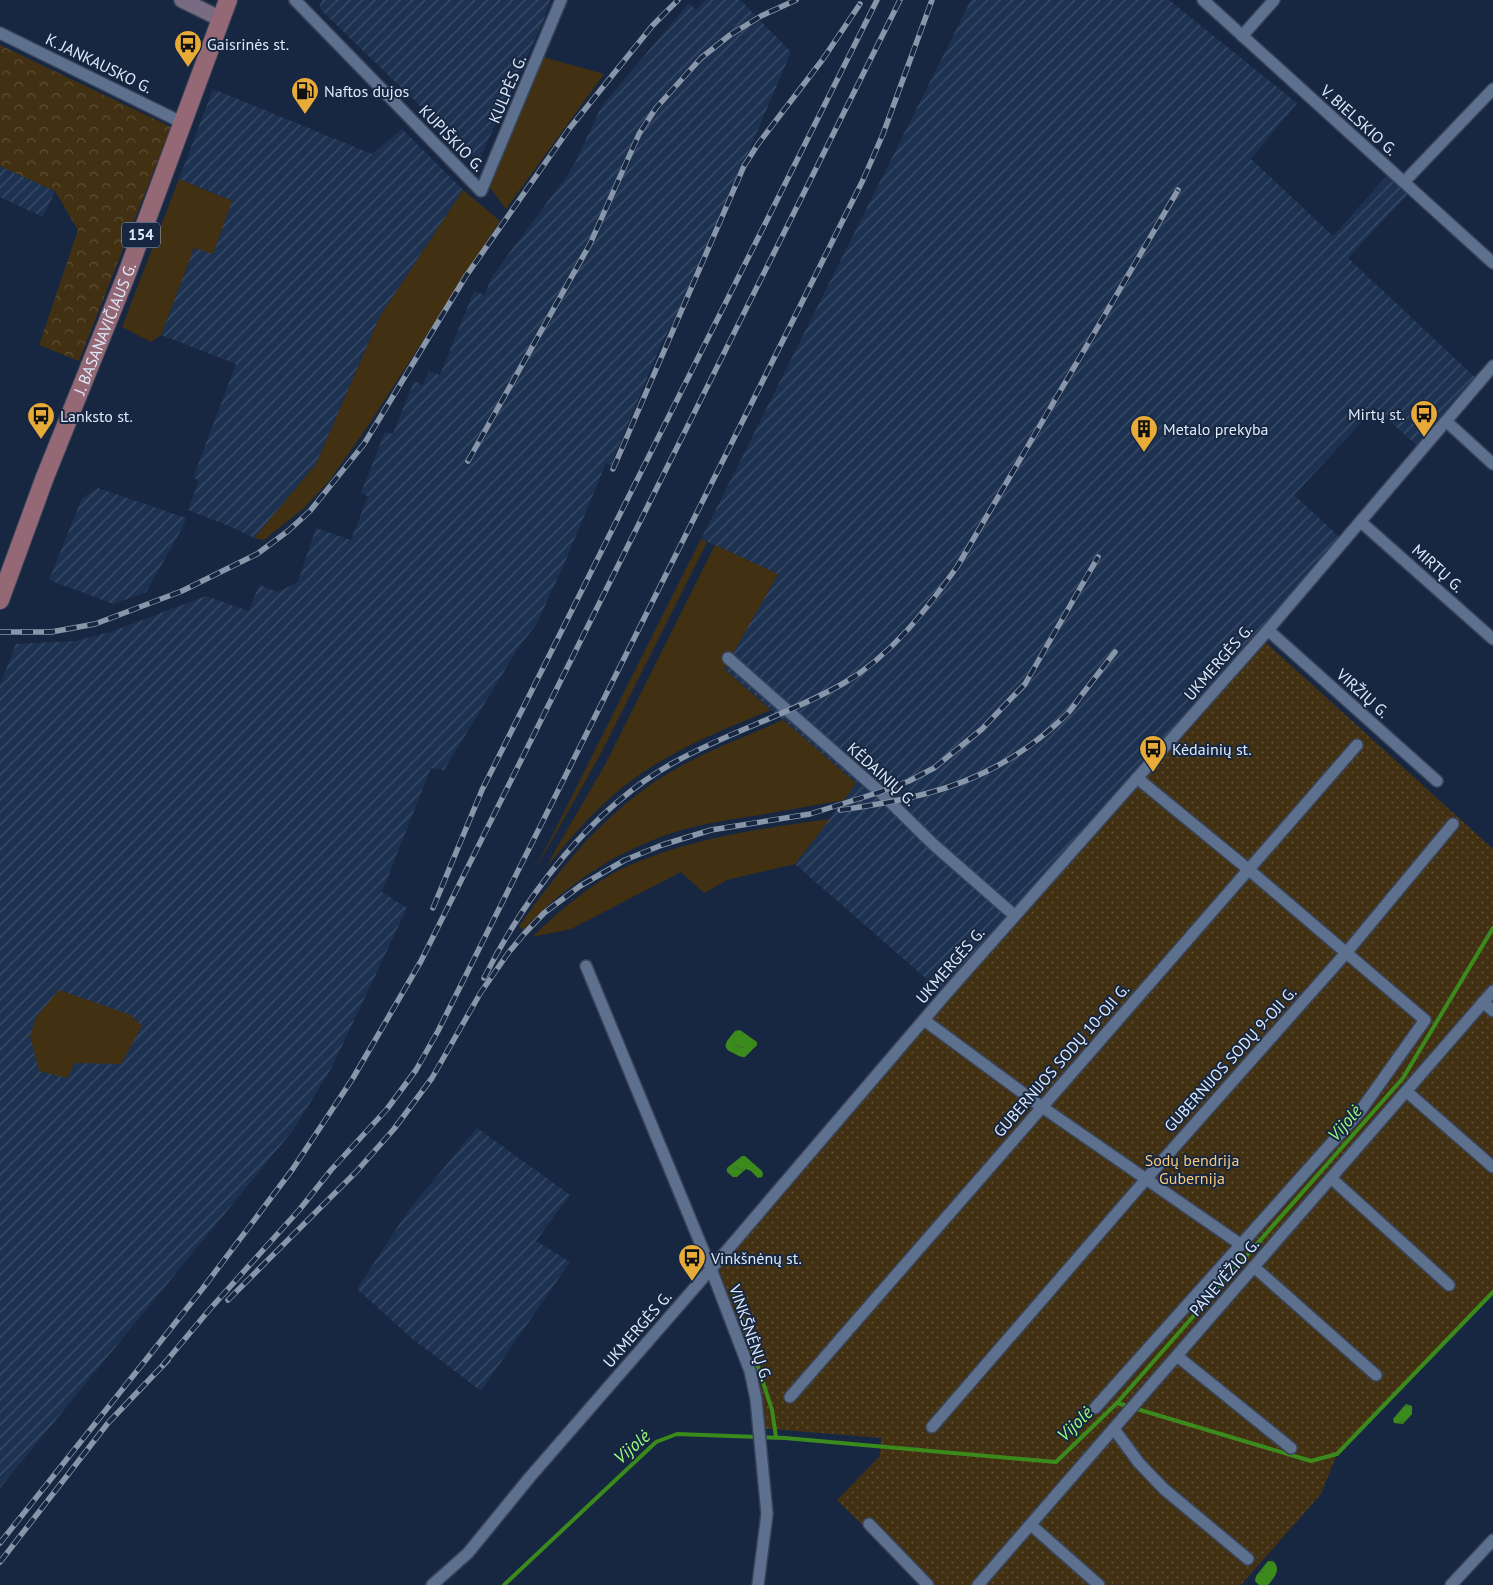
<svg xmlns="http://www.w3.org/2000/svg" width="1493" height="1585" font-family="'PT Sans',sans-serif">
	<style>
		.industrial { fill: url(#industrial-furrows) }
		.grass { fill: #423012 }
		.forest { fill: url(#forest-crowns) }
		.garden { fill: url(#garden-dots) }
		.water { fill: url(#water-ripples) }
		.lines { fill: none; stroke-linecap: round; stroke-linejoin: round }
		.stream { stroke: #3b8a1c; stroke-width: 4 }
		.street-casing { stroke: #38445a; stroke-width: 14 }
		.secondary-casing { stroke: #38445a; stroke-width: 18 }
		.primary-casing { stroke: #38445a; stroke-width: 20 }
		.street { stroke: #5d718f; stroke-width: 11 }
		.secondary { stroke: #796c82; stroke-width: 15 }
		.primary { stroke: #956876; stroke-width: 18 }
		.rail-casing { stroke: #8896aa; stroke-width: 5.5 }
		.rail { stroke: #172741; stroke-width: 4; stroke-dasharray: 11; stroke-linecap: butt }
		.labels { text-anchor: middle; stroke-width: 4; stroke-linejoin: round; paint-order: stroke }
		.shield { fill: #172741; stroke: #a2b0c3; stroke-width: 1 }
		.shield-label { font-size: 15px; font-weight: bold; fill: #deeafb }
		.poi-label { font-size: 16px; fill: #deeafb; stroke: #172741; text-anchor: start }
		.street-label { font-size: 16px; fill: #deeafb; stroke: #172741 }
		.park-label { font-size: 16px; fill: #fac876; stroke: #172741 }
		.water-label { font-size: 18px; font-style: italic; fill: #9afd7b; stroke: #172741 }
	</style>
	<defs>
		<pattern id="industrial-furrows" width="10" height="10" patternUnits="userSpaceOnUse" patternTransform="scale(1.25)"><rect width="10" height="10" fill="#1d3150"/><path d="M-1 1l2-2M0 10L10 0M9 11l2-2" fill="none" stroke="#3d4f6a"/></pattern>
		<pattern id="forest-crowns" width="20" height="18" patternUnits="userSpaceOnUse" patternTransform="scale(1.25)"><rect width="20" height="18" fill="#423012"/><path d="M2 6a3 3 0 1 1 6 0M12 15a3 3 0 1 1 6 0" fill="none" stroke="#5d4e35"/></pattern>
		<pattern id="garden-dots" width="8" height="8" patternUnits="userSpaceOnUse" patternTransform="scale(1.25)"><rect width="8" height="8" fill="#423012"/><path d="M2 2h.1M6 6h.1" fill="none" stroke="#5d4e35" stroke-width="1.8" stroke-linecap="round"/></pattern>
		<pattern id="water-ripples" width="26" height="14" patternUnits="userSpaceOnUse" patternTransform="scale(1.25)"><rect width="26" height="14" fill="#3b8a1c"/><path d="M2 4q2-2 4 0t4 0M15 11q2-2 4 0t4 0" fill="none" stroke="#3e6f2f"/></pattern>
	</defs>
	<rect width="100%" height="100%" fill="#172741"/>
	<g class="industrial">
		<path d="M322,0H550L543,22L478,162L319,8Z"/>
		<path d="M705,0H740L791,52L692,285L660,347L611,465L606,463L565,562L536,625L520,645L444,770L431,768L382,892L407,908L332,1067L294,1129L0,1488V685L16,644L76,641L113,631L206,596L249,611L259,585L278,592L298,582L316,528L351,540L368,496L361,493L385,432L393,434L414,381L423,385L429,371L440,375L474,291L485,295L491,278L566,177L576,161L601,107L689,3L696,10Z"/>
		<path d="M971,0H1169L1297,103L1251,159L1333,236L1382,181L1392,172L1412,190L1348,258L1480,382L1422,450L1375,408L1294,495L1344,541L945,995L795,864L856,783L724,669L777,574L701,539Z"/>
		<path d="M213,89L372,154L402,129L463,190L380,316L316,464L254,538L229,526L188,510L199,480L193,478L236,364L161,335L194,248L232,201L179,179Z"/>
		<path d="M0,166L55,191L43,217L0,197Z"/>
		<path d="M98,488L186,518L183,527L146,592L113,604L49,580L82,498Z"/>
		<path d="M477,1128L570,1195L536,1241L570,1262L481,1391L410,1337L357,1289L408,1211Z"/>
	</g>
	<g class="grass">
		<path d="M543,57L604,74L506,209L488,185Z"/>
		<path d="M179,179L232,201L213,254L194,248L161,335L151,342L122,327Z"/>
		<path d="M463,190L500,221L366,429L329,481L304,508L264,540L254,538L316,464L380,316Z"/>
		<path d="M701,539L707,542L601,753L534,872Z"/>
		<path d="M715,545L778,574L724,669L771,710C717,732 662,754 617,792C591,814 568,840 547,867L556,849L605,765Z"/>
		<path d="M783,720L856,783L844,800C814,805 784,811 753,816C727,820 701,824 675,832C613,853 568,883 523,930L519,926C558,872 595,824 650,785C690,757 738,740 783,720Z"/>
		<path d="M830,819L795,864L727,880L704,893L681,872L571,929L532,937C561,910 593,881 630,865C694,838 762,828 830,819Z"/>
		<path d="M59,990L131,1015L142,1026L121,1064L75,1063L67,1078L39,1071L30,1036L36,1017Z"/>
	</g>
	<path class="forest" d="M0,45L171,127L79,361L39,345L78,230L55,191L0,166Z"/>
	<path class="garden" d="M1261,638L1493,849V1292L1337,1454L1321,1494L1241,1585H923L837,1500L880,1456L881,1438L759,1428L756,1399L711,1269Z"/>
	<g class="water">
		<path d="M740,1030L757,1042V1045L745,1057C739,1057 738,1055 733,1053C719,1047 728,1040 735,1031Z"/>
		<path d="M742,1156H745L762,1171L763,1174L762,1177L758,1178L751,1171L746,1169L737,1177H733L727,1172V1168Z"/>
		<path d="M1406,1404L1412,1406V1414L1403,1424L1394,1423L1393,1419Z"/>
		<path d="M1268,1561H1273C1282,1569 1274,1578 1268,1585H1259L1255,1581L1256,1576Z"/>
	</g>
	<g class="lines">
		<g class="stream">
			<path d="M733,1290L772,1410L776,1437"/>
			<path d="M1117,1403L1311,1461L1337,1454L1493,1292"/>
			<path d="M504,1585L656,1442L677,1434L785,1438L1056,1462L1117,1403L1403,1078L1493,928"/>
		</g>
		<defs>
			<g id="street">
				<path d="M295,0L481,191L561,0"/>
				<path d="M1203,0L1493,263"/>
				<path d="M0,33L183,123"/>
				<path d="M1242,36L1274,0"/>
				<path d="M1404,182L1493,89"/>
				<path d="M1446,421L1493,464"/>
				<path d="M1361,522L1493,639"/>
				<path d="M1268,630L1437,781"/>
				<path d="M728,658L880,792L934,845L1014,915"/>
				<path d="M586,966L711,1269L750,1371L756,1399L767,1514L758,1585"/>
				<path d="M1483,1002L1493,1011"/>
				<path d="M924,1020L1042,1107L1240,1244"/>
				<path d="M1406,1091L1493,1167"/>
				<path d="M1331,1178L1449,1285"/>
				<path d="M1254,1267L1376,1375"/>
				<path d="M1177,1356L1291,1448"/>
				<path d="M790,1397L1357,745"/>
				<path d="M1095,1408L1361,1110L1425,1020L1248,869L1137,778"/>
				<path d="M932,1427L1147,1178L1346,953L1453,824"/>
				<path d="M1114,1429L1139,1463L1164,1489L1248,1559"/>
				<path d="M869,1524L928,1585"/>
				<path d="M1031,1525L1099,1585"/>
				<path d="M432,1585L468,1553L530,1477L711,1269L945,995L1261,638L1493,366"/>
				<path d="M978,1585L1493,991"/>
				<path d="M1451,1585L1493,1540"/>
			</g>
			<path id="secondary" d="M182,0L221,19"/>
			<g id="primary">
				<path id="s1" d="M0,600L45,477L126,276L228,0"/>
			</g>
		</defs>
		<use href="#street" class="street-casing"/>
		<use href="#secondary" class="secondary-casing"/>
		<use href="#primary" class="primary-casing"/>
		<use href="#street" class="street"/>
		<use href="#secondary" class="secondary"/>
		<use href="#primary" class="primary"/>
		<defs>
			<g id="rail">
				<path d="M468,461L590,244L639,134L656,108L701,58L730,35L761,16L796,0"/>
				<path d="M613,469L744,166L758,144L823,59L860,4"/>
				<path d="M0,632H51L95,624L182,591L257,554L288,531L310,511L364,444L466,276L569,129L653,25L678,0"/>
				<path d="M840,810C928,798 996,781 1063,718C1070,712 1075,704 1080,697C1092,682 1103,667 1115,652"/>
				<path d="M433,908L482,790L877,0"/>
				<path d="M484,978C525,896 592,808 673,763C728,732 790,714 844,683C892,655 925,611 957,567L1178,190"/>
				<path d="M228,1300L356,1172L394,1129L432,1078L481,992L509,952L524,934L544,913L580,886L625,860L662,845L711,830L810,814L880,792L909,781L934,768L982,729L1025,684L1098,557"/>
				<path d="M163,1365L210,1309L300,1209L331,1170L387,1109L416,1070L438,1031L863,180L883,134L932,0"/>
				<path d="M0,1543L203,1288L292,1170L353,1078L421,961L900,0"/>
				<path d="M0,1562L108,1423L168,1360"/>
			</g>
		</defs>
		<use href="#rail" class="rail-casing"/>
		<use href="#rail" class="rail"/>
	</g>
	<defs>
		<symbol id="bus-pin" viewBox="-11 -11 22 30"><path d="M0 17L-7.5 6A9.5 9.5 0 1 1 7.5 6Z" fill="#e9ab38" stroke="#172741"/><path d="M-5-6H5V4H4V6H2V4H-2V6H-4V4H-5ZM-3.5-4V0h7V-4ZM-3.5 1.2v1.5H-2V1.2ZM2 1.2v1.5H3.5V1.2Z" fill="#111"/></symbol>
		<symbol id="fuel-pin" viewBox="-11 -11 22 30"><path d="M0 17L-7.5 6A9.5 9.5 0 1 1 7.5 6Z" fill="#e9ab38" stroke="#172741"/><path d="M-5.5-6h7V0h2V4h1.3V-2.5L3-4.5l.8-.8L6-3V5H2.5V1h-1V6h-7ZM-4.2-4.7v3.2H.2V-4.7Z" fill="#111"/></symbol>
		<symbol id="building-pin" viewBox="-11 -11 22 30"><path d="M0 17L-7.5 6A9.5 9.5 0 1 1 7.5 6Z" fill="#e9ab38" stroke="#172741"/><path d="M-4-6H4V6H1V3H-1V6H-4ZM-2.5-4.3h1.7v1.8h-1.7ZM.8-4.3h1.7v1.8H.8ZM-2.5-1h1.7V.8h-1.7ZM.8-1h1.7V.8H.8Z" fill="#111"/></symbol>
	</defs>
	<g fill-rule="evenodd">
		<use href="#bus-pin" x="172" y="28" width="32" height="43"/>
		<use href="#fuel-pin" x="289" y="75" width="32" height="43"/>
		<use href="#bus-pin" x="1408" y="398" width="32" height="43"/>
		<use href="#bus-pin" x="25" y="400" width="32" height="43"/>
		<use href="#building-pin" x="1128" y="413" width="32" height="43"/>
		<use href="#bus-pin" x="1137" y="733" width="32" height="43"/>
		<use href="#bus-pin" x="676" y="1242" width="32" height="43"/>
	</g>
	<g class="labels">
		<rect class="shield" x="122" y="222.5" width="38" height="25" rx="4"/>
		<g class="shield-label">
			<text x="141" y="240">154</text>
		</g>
		<g class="poi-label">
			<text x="207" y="50">Gaisrinės st.</text>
			<text x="324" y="97">Naftos dujos</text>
			<text x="1405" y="420" text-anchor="end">Mirtų st.</text>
			<text x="60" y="422">Lanksto st.</text>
			<text x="1163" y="435">Metalo prekyba</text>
			<text x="1172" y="755">Kėdainių st.</text>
			<text x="711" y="1264">Vinkšnėnų st.</text>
		</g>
		<g class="street-label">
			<text transform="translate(99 63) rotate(26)" y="6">K. JANKAUSKO G.</text>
			<text transform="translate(507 89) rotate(-67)" y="6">KULPĖS G.</text>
			<text transform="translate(1359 120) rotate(42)" y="6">V. BIELSKIO G.</text>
			<text transform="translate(452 138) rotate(46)" y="6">KUPIŠKIO G.</text>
			<text dy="6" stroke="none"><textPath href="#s1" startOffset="291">J. BASANAVIČIAUS G.</textPath></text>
			<text transform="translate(1438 568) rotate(42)" y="6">MIRTŲ G.</text>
			<text transform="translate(1218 662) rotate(-49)" y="6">UKMERGĖS G.</text>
			<text transform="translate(1363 693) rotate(42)" y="6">VIRŽIŲ G.</text>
			<text transform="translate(882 774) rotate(42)" y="6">KĖDAINIŲ G.</text>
			<text transform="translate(950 965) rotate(-49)" y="6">UKMERGĖS G.</text>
			<text transform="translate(1230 1059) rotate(-48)" y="6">GUBERNIJOS SODŲ 9-OJI G.</text>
			<text transform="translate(1061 1060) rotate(-49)" y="6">GUBERNIJOS SODŲ 10-OJI G.</text>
			<text transform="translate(1224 1277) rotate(-49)" y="6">PANEVĖŽIO G.</text>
			<text transform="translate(637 1329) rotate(-49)" y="6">UKMERGĖS G.</text>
			<text transform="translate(751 1333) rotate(71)" y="6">VINKŠNĖNŲ G.</text>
		</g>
		<g class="park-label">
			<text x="1192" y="1166">Sodų bendrija<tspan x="1192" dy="18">Gubernija</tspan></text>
		</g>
		<g class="water-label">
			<text transform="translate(1345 1123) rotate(-49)" y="6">Vijolė</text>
			<text transform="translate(1075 1424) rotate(-44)" y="6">Vijolė</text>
			<text transform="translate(632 1447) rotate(-41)" y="6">Vijolė</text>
		</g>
	</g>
</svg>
